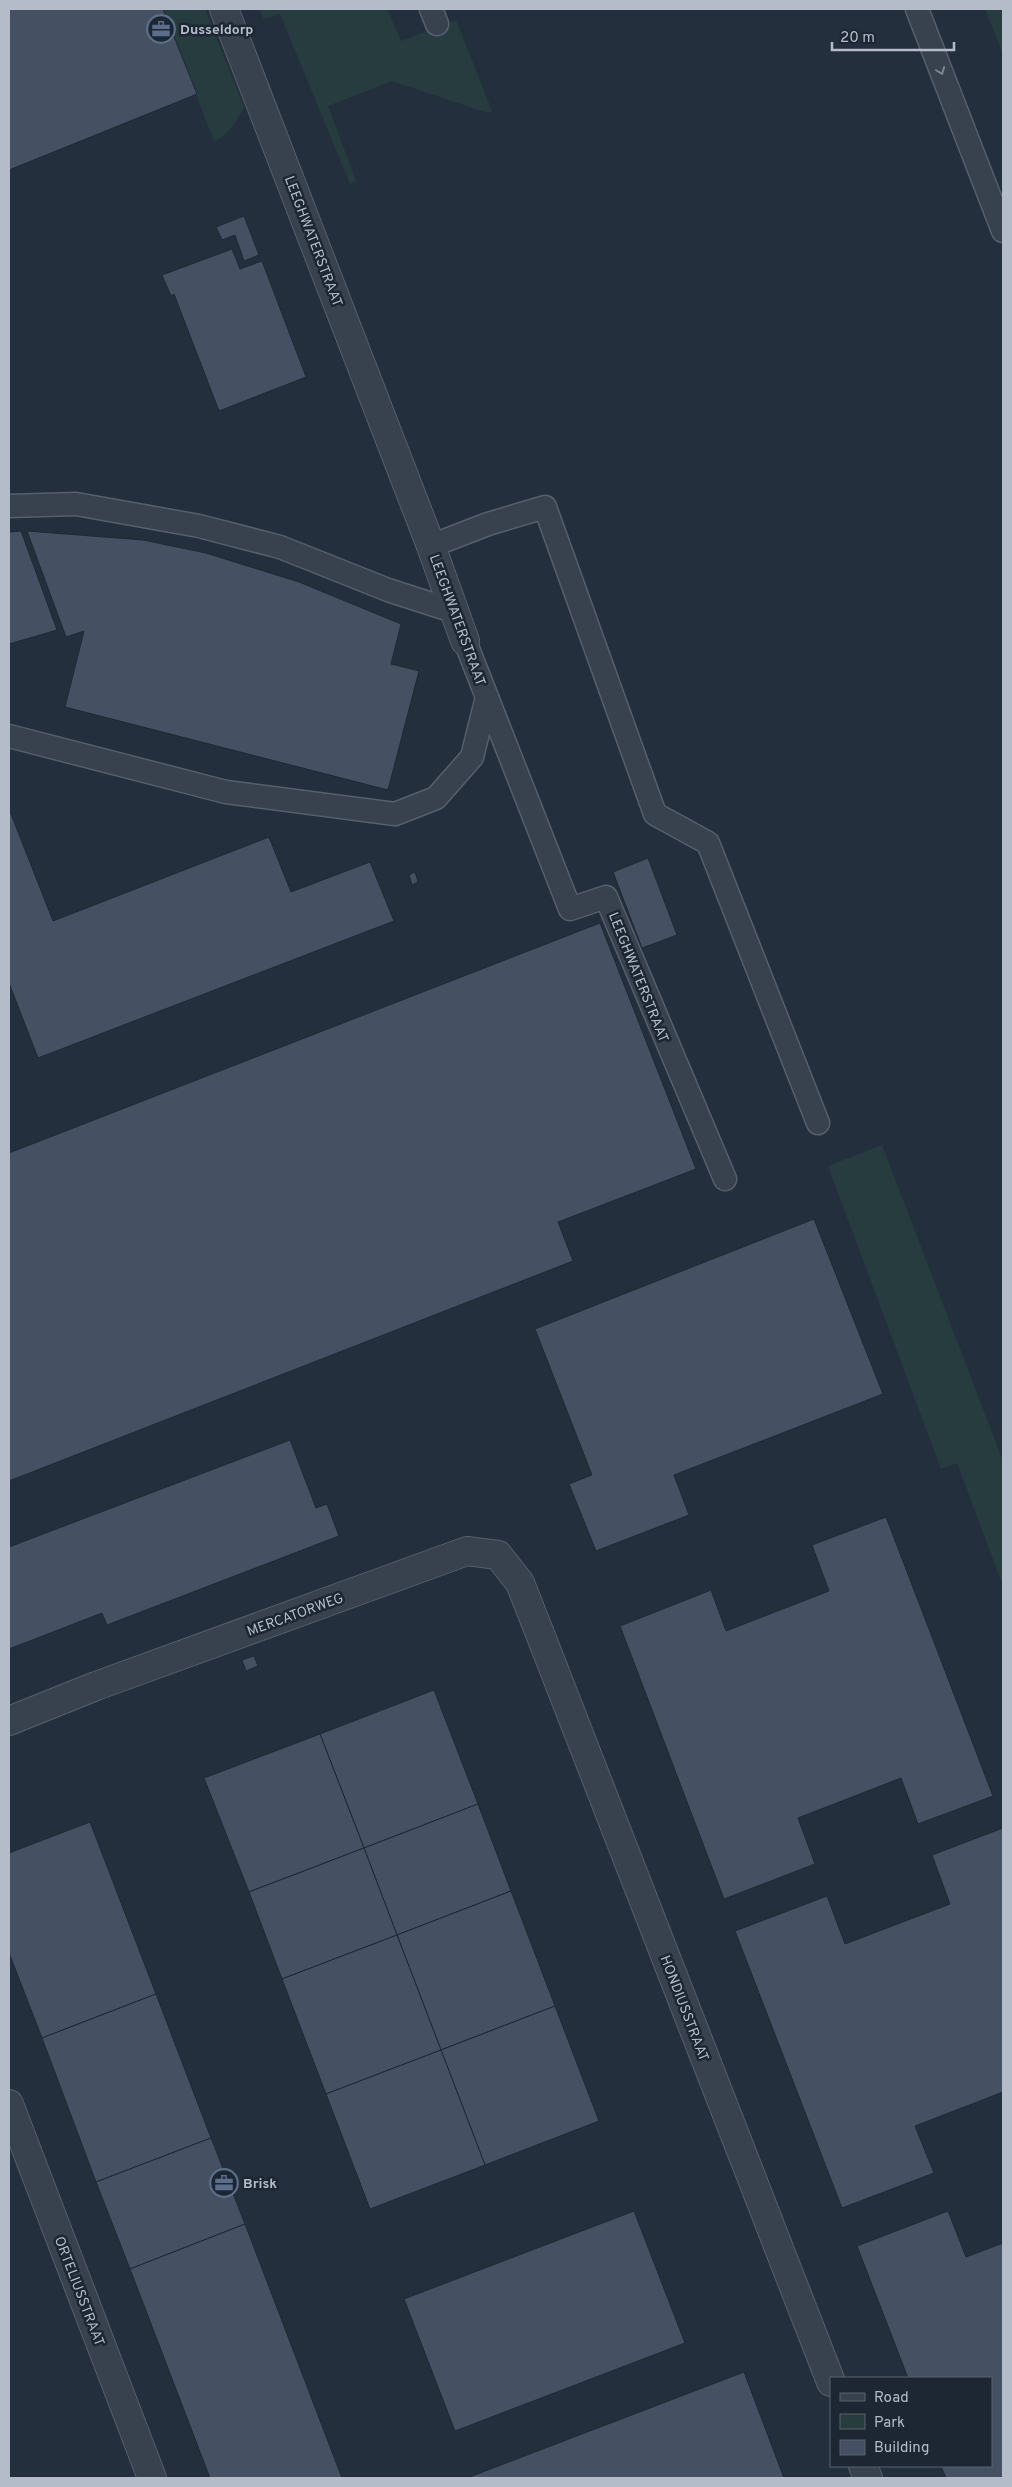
<svg xmlns="http://www.w3.org/2000/svg" width="1012" height="2487" font-family="Overpass,sans-serif">
	<style>
		.green { fill: #263c3f }
		.building { fill: #455162; stroke: #1f2835 }
		.lines { fill: none; stroke-linecap: round; stroke-linejoin: round }
		.lane-casing { stroke: #565f6c; stroke-width: 25 }
		.street-casing { stroke: #565f6c; stroke-width: 30 }
		.lane { stroke: #38414e; stroke-width: 22 }
		.street { stroke: #38414e; stroke-width: 28 }
		.oneway { stroke: #7c8592 }
		.labels { text-anchor: middle; stroke-width: 5; stroke-linejoin: round; paint-order: stroke }
		.poi-label { font-size: 14px; font-weight: bold; fill: #b4bcc9; stroke: #1d2633; text-anchor: start }
		.street-label { font-size: 14px; fill: #b4bcc9; stroke: #1d2633 }
	</style>
	<rect width="100%" height="100%" fill="#242f3e"/>
	<g class="green">
		<path d="M163,9H205L244,107C236,122 230,134 214,141Z"/>
		<path d="M259,9H387L401,41L456,20L492,111L488,113L392,81L328,106L356,181L350,184L280,14L264,19Z"/>
		<path d="M985,9H1003V54Z"/>
		<path d="M882,1145L1003,1461V1586L957,1463L941,1469L828,1166Z"/>
	</g>
	<g class="building">
		<path d="M9,9H163L197,94L9,170Z"/>
		<path d="M244,216L259,255L244,261L235,235L222,240L216,227Z"/>
		<path d="M232,249L240,269L262,261L306,377L219,411L174,294L171,296L162,275Z"/>
		<path d="M21,531L57,630L9,644V532Z"/>
		<path d="M27,531L143,540L206,553L299,582L401,624L391,664L419,671L388,790L65,707L84,631L66,637Z"/>
		<path d="M9,809L53,921L269,837L291,892L370,862L394,921L38,1058L9,983Z"/>
		<path d="M648,858L677,935L642,948L613,872Z"/>
		<path d="M415,872L418,882L412,885L409,875Z"/>
		<path d="M600,923L696,1169L558,1222L573,1261L9,1481V1153Z"/>
		<path d="M814,1219L883,1394L674,1475L689,1515L596,1551L569,1484L592,1475L535,1329Z"/>
		<path d="M290,1440L316,1508L327,1504L339,1536L107,1625L102,1613L9,1649V1547Z"/>
		<path d="M886,1517L993,1796L918,1824L901,1778L798,1818L815,1864L724,1899L620,1626L711,1590L726,1631L829,1591L812,1545Z"/>
		<path d="M254,1656L258,1666L246,1671L242,1660Z"/>
		<path d="M434,1690L478,1804L364,1848L320,1734Z"/>
		<path d="M320,1734L364,1848L249,1892L204,1778Z"/>
		<path d="M478,1804L511,1891L397,1935L364,1848Z"/>
		<path d="M90,1822L156,1994L42,2038L9,1953V1853Z"/>
		<path d="M1003,1828V2092L915,2126L934,2173L842,2208L735,1931L827,1896L845,1944L950,1904L932,1855Z"/>
		<path d="M364,1848L397,1935L282,1979L249,1892Z"/>
		<path d="M511,1891L555,2006L441,2050L397,1935Z"/>
		<path d="M397,1935L441,2050L326,2094L282,1979Z"/>
		<path d="M156,1994L211,2138L96,2182L42,2038Z"/>
		<path d="M555,2006L599,2121L485,2165L441,2050Z"/>
		<path d="M441,2050L485,2165L370,2209L326,2094Z"/>
		<path d="M211,2138L245,2224L130,2269L96,2182Z"/>
		<path d="M634,2211L685,2343L455,2431L404,2299Z"/>
		<path d="M948,2211L966,2257L1003,2243V2478H946L941,2466H991V2378H908L857,2246Z"/>
		<path d="M245,2224L342,2478H210L130,2269Z"/>
		<path d="M744,2372L784,2478H467Z"/>
	</g>
	<g class="lines">
		<defs>
			<g id="lane">
				<path d="M431,9L437,24"/>
				<path d="M917,9L1003,231"/>
				<path d="M9,506L76,504L199,526L280,547L388,590L456,612"/>
				<path d="M431,546L488,524L545,507L655,814L708,843L818,1123"/>
				<path d="M465,641L570,909L606,897L725,1179"/>
				<path d="M9,736L226,792L395,814L436,798L472,757L487,697"/>
			</g>
			<g id="street">
				<path d="M224,9L431,546L465,641"/>
				<path d="M9,1721L96,1686L467,1551L498,1555L520,1583L544,1644L831,2382"/>
				<path d="M9,2104L152,2478"/>
				<path d="M863,2466L868,2478"/>
			</g>
		</defs>
		<use href="#lane" class="lane-casing"/>
		<use href="#street" class="street-casing"/>
		<use href="#lane" class="lane"/>
		<use href="#street" class="street"/>
	</g>
	<defs><path id="oneway-chevron" d="M-2-3.5L2.5 0L-2 3.5" fill="none" stroke-width="1.6" stroke-linecap="round" stroke-linejoin="round" transform="scale(1.25)"/></defs>
	<use class="oneway" href="#oneway-chevron" transform="translate(941 71) rotate(69)"/>
	<defs>
		<symbol id="office-ring" viewBox="-11 -11 22 22"><circle r="9.5" fill="#1d2633" stroke="#5c6f8a" stroke-width="1.5"/><path d="M-6-3h4V-5.5h4V-3h4V5H-6ZM-1-4.5V-3h2v-1.5ZM-6 0V1H6V0Z" fill="#5c6f8a"/></symbol>
	</defs>
	<g fill-rule="evenodd">
		<use href="#office-ring" x="145" y="13" width="32" height="32"/>
		<use href="#office-ring" x="208" y="2167" width="32" height="32"/>
	</g>
	<g class="labels">
		<g class="poi-label">
			<text x="180" y="34">Dusseldorp</text>
			<text x="243" y="2188">Brisk</text>
		</g>
		<g class="street-label">
			<text transform="translate(314 241) rotate(69)" y="5">LEEGHWATERSTRAAT</text>
			<text transform="translate(458 620) rotate(70)" y="5">LEEGHWATERSTRAAT</text>
			<text transform="translate(639 977) rotate(68)" y="5">LEEGHWATERSTRAAT</text>
			<text transform="translate(295 1614) rotate(-20)" y="5">MERCATORWEG</text>
			<text transform="translate(685 2008) rotate(69)" y="5">HONDIUSSTRAAT</text>
			<text transform="translate(80 2291) rotate(69)" y="5">ORTELIUSSTRAAT</text>
		</g>
	</g>
	<rect width="1012" height="2487" fill="none" stroke="#b4bcc9" stroke-width="20"/>
	<rect x="830" y="2377" width="162" height="90" fill="#1d2633" stroke="#59626f"/>
	<rect x="840" y="2393" width="25" height="8" fill="#38414e" stroke="#59626f"/>
	<text x="874" y="2402" font-size="15" fill="#b4bcc9">Road</text>
	<rect x="840" y="2414" width="25" height="15" fill="#263c3f" stroke="#59626f"/>
	<text x="874" y="2427" font-size="15" fill="#b4bcc9">Park</text>
	<rect x="840" y="2440" width="25" height="15" fill="#455162" stroke="#59626f"/>
	<text x="874" y="2452" font-size="15" fill="#b4bcc9">Building</text>
	<path d="M832 42v8h122v-8" fill="none" stroke="#b4bcc9" stroke-width="2.5"/>
	<text x="840" y="42" font-size="15" fill="#b4bcc9" stroke="#1d2633" stroke-width="4" paint-order="stroke">20 m</text>
</svg>
